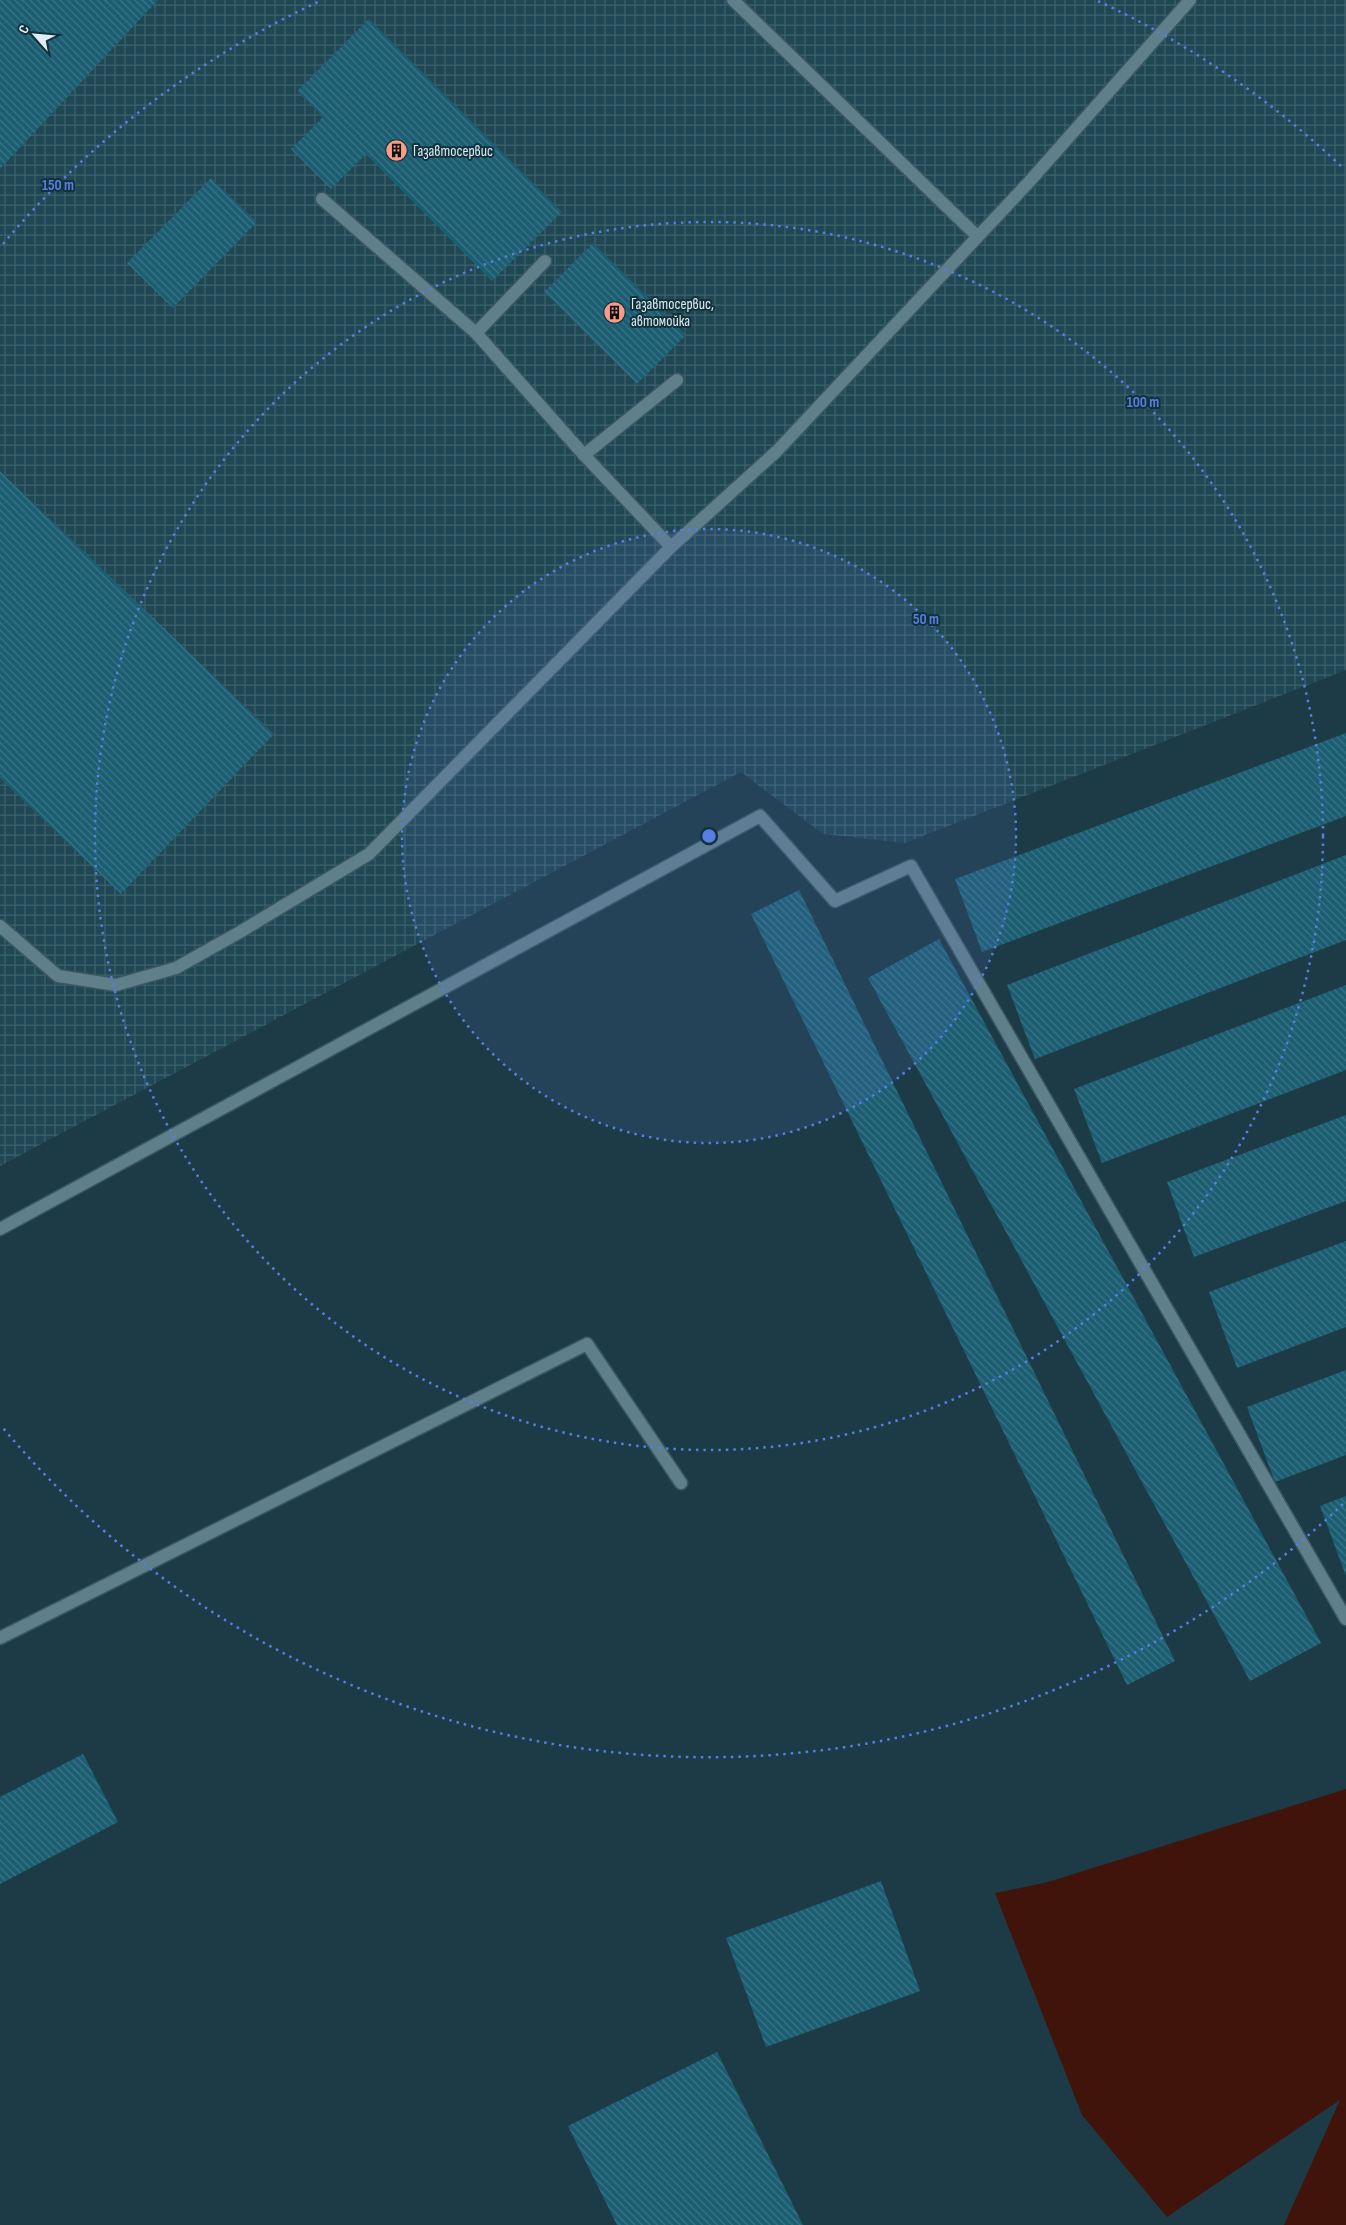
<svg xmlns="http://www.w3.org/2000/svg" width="1346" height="2225" font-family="'Sofia Sans Condensed',sans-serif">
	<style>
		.industrial { fill: url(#industrial-grid) }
		.water { fill: #40140b }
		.building { fill: url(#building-back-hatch) }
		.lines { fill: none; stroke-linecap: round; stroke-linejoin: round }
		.lane-casing { stroke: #3c5760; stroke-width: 15 }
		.street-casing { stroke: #3c5760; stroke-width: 15 }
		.lane { stroke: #5f7f8b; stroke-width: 12 }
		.street { stroke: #5f7f8b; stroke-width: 12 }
		.ring { fill: none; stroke: #577ee1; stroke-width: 2.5; stroke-dasharray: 2.5 5 }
		.labels { text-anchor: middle; stroke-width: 4; stroke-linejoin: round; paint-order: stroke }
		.poi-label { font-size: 15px; fill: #ddeef5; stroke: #12313b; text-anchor: start }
		.centre { fill: #577ee1; stroke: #12313b; stroke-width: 2.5 }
		.ring-label { font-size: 15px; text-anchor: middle; font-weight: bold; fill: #577ee1; stroke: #12313b; stroke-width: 4; stroke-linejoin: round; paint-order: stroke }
	</style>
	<defs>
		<pattern id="industrial-grid" width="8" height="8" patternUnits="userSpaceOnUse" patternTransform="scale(1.25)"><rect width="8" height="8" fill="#1f4754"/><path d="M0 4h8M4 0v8" fill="none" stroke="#3f626d"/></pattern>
		<pattern id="building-back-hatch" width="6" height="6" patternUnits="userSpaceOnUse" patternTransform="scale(1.25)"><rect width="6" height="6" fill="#1b5d71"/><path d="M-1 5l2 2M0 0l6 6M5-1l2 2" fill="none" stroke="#3c7586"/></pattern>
	</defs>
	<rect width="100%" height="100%" fill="#1d3b46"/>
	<path class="industrial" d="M0,0H1346V670L905,843L823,834L741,772L0,1166Z"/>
	<path class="water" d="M1346,1789V2225H1284L1340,2100L1167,2217L1082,2115L995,1893L1048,1882Z"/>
	<g class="building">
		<path d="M0,0H158L0,169Z"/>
		<path d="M369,19L562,212L492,281L366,154L331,189L291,149L323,117L297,91Z"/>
		<path d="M211,178L257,222L173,308L127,263Z"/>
		<path d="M593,243L686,335L637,384L544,292Z"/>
		<path d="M0,471L274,734L121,894L0,778Z"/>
		<path d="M1346,733V816L982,952L955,879Z"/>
		<path d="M1346,855V940L1035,1059L1007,985Z"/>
		<path d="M799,890L1175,1661L1127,1685L751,914Z"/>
		<path d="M939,939L1321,1643L1250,1681L868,978Z"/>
		<path d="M1346,985V1070L1102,1163L1074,1089Z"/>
		<path d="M1346,1115V1201L1194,1257L1167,1182Z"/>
		<path d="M1346,1241V1327L1237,1368L1209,1292Z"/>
		<path d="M1346,1370V1455L1275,1482L1247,1407Z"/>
		<path d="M1346,1496V1576L1320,1506Z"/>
		<path d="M83,1754L118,1822L0,1884V1797Z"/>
		<path d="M881,1881L920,1991L766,2047L726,1938Z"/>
		<path d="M717,2052L803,2225H617L568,2126Z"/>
	</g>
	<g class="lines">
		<defs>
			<g id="lane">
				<path d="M733,0L977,236"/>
				<path d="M322,199L476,333L584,455L671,547"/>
				<path d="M476,333L545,261"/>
				<path d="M584,455L677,380"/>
				<path d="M0,926L58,976L116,985L176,968L240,932L369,854L671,547L777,451L1029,182L1190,0"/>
				<path d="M0,1638L587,1344L681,1483"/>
			</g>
			<path id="street" d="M0,1229L760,816L835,901L911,866L1346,1619"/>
		</defs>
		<use href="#lane" class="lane-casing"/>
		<use href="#street" class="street-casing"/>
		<use href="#lane" class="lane"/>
		<use href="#street" class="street"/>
	</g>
	<circle cx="709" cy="836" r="307" fill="#577ee1" fill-opacity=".12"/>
	<g class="ring">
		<circle cx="709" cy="836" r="307"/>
		<circle cx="709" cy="836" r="614"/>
		<path d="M1343 1504A921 921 0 0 1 3 1428M3 244A921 921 0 0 1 320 1M1098 1A921 921 0 0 1 1343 168"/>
	</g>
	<defs>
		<symbol id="building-disc" viewBox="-11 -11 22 22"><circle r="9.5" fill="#f49d8b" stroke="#12313b"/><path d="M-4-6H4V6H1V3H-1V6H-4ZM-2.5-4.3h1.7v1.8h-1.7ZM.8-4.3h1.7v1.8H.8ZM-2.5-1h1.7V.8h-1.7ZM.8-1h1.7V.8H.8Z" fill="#111"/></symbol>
	</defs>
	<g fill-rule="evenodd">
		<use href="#building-disc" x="384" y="138" width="25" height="25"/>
		<use href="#building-disc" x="602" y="300" width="25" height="25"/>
	</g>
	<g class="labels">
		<g class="poi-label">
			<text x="413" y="156">Газавтосервис</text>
			<text x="631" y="309">Газавтосервис,<tspan x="631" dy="17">автомойка</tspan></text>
		</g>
	</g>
	<circle cx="709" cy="836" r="8" class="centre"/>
	<g class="ring-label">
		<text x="58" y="190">150 m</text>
		<text x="1143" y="407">100 m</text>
		<text x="926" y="624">50 m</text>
	</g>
	<g transform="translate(35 35) rotate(297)" stroke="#12313b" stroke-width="4" paint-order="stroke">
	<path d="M0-4L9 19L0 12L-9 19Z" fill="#ddeef5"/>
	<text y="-8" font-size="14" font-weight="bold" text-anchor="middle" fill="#ddeef5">С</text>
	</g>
</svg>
